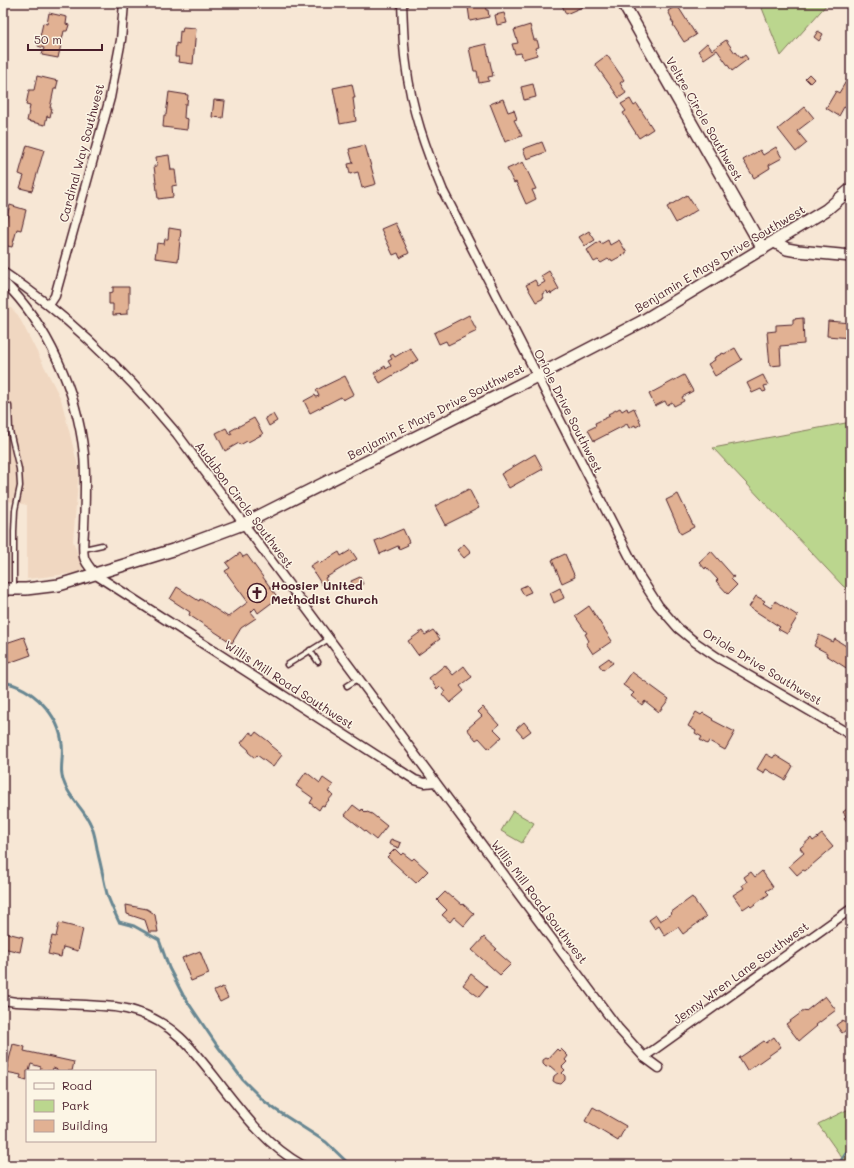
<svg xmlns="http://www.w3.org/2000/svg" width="854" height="1168" font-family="Mali,sans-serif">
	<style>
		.built { fill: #f0d7c1 }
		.green { fill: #bbd68e; stroke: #827a5c }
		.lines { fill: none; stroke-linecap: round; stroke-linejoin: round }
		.stream { stroke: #688792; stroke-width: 3 }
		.building { fill: #e1b193; stroke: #4a1f2b }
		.lane-casing { stroke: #4a1f2b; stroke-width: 7 }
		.street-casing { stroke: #4a1f2b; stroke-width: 11 }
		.secondary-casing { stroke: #4a1f2b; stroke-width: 14 }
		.lane { stroke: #fcf5e5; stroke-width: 4 }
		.street { stroke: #fcf5e5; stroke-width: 8 }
		.secondary { stroke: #fcf5e5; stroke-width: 11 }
		.labels { text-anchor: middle; stroke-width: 3; stroke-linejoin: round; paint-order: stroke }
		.street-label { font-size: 12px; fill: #4a1f2b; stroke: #fcf5e5 }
		.poi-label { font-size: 12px; font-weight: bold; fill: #4a1f2b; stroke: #fcf5e5; text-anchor: start }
	</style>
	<rect width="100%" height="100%" fill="#f7e7d5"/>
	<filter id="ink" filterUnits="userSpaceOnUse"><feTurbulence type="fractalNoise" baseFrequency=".025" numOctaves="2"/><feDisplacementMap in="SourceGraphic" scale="8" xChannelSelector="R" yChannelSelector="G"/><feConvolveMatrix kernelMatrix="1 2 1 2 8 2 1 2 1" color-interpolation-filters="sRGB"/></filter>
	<g filter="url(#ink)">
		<path class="built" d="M3,300L18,315L61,399L79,470L73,541L84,572L27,579V505L3,500Z"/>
		<g class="green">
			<path d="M760,3H828L781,56Z"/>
			<path d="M851,422V591L843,586L713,448Z"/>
			<path d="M513,811L534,823L522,843L501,831Z"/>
			<path d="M851,1108V1165H847L818,1124Z"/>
		</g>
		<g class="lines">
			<g class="stream">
				<path d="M3,682C32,687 59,714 62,744C64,759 58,771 65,785C71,799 84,810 90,823C96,834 96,847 99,858C102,870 104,882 107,894C110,903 115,913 119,922L134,926L159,940L169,968L183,995L216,1044L243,1080L264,1101L276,1110L326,1142L350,1165"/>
				<path d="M838,1165L851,1146"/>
			</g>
		</g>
		<g class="building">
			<path d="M465,3H489L490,5H485L486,10H488L489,17L470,21L468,7H466Z"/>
			<path d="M561,3H580L582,7L566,14Z"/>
			<path d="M677,5L696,35L684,42L673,25L674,24L671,20L672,19L668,11Z"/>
			<path d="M49,13L67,17L66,24L69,25L67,31H64L58,58L42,55L44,48L38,46L43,23L47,24Z"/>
			<path d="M504,13L507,23L497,25L495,15Z"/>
			<path d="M530,25L534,40H537L539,47L535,48L537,55L523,59L521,53L515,54L512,44L518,43L514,30Z"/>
			<path d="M183,27L196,28L193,64L178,62L179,57H175L176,43L179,44L180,31L182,32Z"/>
			<path d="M818,31L823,34L819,41L814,37Z"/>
			<path d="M726,40L735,53L736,52L741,58L745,55L748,59L732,71L717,50L704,59L698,51L707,43L712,50Z"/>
			<path d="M486,44L493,76L488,77L489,81L479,83L477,71H474L469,48Z"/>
			<path d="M607,55L624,80L620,83L626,93L619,98L595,64Z"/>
			<path d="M809,74L814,79L810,83L805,78Z"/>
			<path d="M37,76L58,81L56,89H54L50,108H52L50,117L47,116L45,125L27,121L30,106L26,105L29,90H34Z"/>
			<path d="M848,78L851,80V101L846,108L844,107L839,116L826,108L836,91L839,93Z"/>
			<path d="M352,84L355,98H353L356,121L340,124L333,88Z"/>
			<path d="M533,84L536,97L524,100L521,87Z"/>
			<path d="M169,92L188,95L187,104H185L184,118L188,119L187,130L163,127L164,115H166Z"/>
			<path d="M503,99L508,112L514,110L517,119L514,120L522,136L505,142L490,104Z"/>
			<path d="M630,99L634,106L637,104L653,129L639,138L623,113L626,111L621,104Z"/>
			<path d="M214,100L225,101L223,118L212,117Z"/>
			<path d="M805,107L814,118L797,131L807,143L796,152L778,129Z"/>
			<path d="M542,142L546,152L527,159L523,149Z"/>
			<path d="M27,145L44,150L32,191L20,188L24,176L19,174Z"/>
			<path d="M365,145L376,184L362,188L358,172L350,174L348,164L353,163L349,149Z"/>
			<path d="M776,147L782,158L769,165L770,168L754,178L743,160L760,150L763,155Z"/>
			<path d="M169,155L171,170H175L177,185L172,186L173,197L158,199L154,166H157L156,157Z"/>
			<path d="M523,162L536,189L532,190L536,199L526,204L516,182L514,183L507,169Z"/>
			<path d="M687,195L697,210L676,223L667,207Z"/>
			<path d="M10,205L26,210L21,230L17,229L12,247L3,245V231Z"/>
			<path d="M395,223L409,253L400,258L398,253L393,255L381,229Z"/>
			<path d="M169,228L181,230L178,261L155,258L157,243L164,244L165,239H168Z"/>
			<path d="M589,231L595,240L585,246L579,237Z"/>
			<path d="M608,240L610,245L619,240L627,253L612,261L611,259L609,260L608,259L601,263L598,260L594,262L587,250L600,241L601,244Z"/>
			<path d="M549,271L559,289L551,294L550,292L548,294L547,291L542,294L544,298L536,302L526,285L535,280L538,286L545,282L541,276Z"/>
			<path d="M113,287H129V309H127V314L113,315V304H109V293L113,292Z"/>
			<path d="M469,315L477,331L448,345L446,341L439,344L434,333Z"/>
			<path d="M803,318L804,344L780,346L781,365L770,366L767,332L776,331V325L793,324V319Z"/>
			<path d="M828,321L851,323V338L827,336Z"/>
			<path d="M410,348L418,360L380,383L374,373L385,366L386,369L391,366L388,361L392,359L390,356L393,354L395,357Z"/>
			<path d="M735,348L742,360L715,376L708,364L715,360L714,358L723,353L724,354Z"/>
			<path d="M684,375L693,391L682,397L684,401L674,406L672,402L667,405L665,401L655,406L649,394Z"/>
			<path d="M763,375L768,385L764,386L766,391L763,392L761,389L752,393L747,383Z"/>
			<path d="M345,376L354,394L343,400L341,397L310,413L304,401L315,395L316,397L319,396L316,390Z"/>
			<path d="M620,408L622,411L627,408L628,411L634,408L641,424L636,427L635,425L629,428L627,424L594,441L588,430L596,426L595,423L610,416L608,414Z"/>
			<path d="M273,414L277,421L269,426L265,418Z"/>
			<path d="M254,418L263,434L248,442L247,441L240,445L239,443L225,451L216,433L226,428L230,435L232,434L230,431Z"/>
			<path d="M535,454L543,469L509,488L501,474Z"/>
			<path d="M469,489L479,508L445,525L435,506Z"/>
			<path d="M678,494L694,527L681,534L666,500Z"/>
			<path d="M403,529L409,542L407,543L408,545L399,549L398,546L380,554L375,541Z"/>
			<path d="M464,544L471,552L464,558L457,550Z"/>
			<path d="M351,550L357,559L325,578L327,582L322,585L310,566L318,561L319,564L339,552L341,556Z"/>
			<path d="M711,551L734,577L731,579L737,585L728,594L716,581L718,580L706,567L705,569L699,562Z"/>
			<path d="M240,553L243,557L247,555L278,598L258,613L255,608L251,612L256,618L241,628L232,643L189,615L190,612L170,599L177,587L199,601L200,599L228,617L248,602L225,571L230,568L226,563Z"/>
			<path d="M565,554L575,577L562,583L552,560Z"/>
			<path d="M360,577L363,584L354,588L351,581Z"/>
			<path d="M527,585L531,592L524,595L520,588Z"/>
			<path d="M560,588L564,598L554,603L550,593Z"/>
			<path d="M756,596L765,601L763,603L771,608L775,601L798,616L787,634L778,629L780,627L749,607Z"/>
			<path d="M589,606L612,641L593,654L586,643L589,641L585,634L587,633L575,616Z"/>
			<path d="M433,630L440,639L418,655L408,641L422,631L425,635Z"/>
			<path d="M819,635L833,642L835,639L851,649V671L826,655L827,653L814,646Z"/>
			<path d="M3,636L6,643L24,637L31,655L3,665Z"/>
			<path d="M609,658L613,663L603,670L599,665Z"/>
			<path d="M445,665L453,675L464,666L472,677L460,686L464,691L450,703L442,694L445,692L440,686L437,689L429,678Z"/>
			<path d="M632,672L669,699L659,712L645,701L642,705L631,696L634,693L623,685Z"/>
			<path d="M483,707L499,725L494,729L502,737L489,749L479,738L476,740L467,729L482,716L478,712Z"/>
			<path d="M696,712L701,715L703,713L713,719L712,720L735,732L725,750L709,741L707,744L700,740L702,737L695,733L696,731L688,726Z"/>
			<path d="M524,722L531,731L523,737L516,729Z"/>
			<path d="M250,732L254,735L256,732L268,741L272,745L271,746L282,755L273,767L257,755L255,758L248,752L249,750L241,743Z"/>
			<path d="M766,754L773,758L775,755L793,766L785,780L766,769L764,773L757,769Z"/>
			<path d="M306,772L320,783L323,778L333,785L328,792L333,795L324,806L322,805L319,810L310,803L313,798L296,786Z"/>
			<path d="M353,805L361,811L362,809L366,813L367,812L372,814L387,826L376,840L345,815Z"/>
			<path d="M851,806V826L844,818L846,816L843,812Z"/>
			<path d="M822,834L833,847L805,871L803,870L797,875L789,866L804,853L800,848L811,838L813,841Z"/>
			<path d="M391,839L401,843L399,848L389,844Z"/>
			<path d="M395,849L401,855L403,853L412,860L414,858L428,871L416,883L387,857Z"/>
			<path d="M762,871L773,887L766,891L769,894L751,907L749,905L743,909L733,895L744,888L742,885L747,882L744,877L751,872L755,877Z"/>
			<path d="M445,892L452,898L453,897L462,905L463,904L474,914L464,926L454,917L450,922L442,915L447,910L437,900Z"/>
			<path d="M692,897L706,917L683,934L678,927L665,936L659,926L655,929L649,920L656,915L660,921L671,914L670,913Z"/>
			<path d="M126,905L147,909L153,913L155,915L158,932H149L145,920L127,914Z"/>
			<path d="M59,923L83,929L78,951L63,947L61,957L48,954L52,936L56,937Z"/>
			<path d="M3,932L23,937L20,952L3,948Z"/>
			<path d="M484,937L497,949L495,950L511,964L500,975L472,950Z"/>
			<path d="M200,951L209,974L191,981L182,958Z"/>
			<path d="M471,974L487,987L479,997L463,985Z"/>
			<path d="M851,978V991L845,983Z"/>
			<path d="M223,987L228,998L220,1002L214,991Z"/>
			<path d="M825,996L836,1010L816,1025L817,1026L799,1041L786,1024L805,1010L806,1011Z"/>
			<path d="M843,1020L849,1028L842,1033L836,1025Z"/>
			<path d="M774,1037L781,1047L747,1071L739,1058L764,1041L766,1043Z"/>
			<path d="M13,1044L25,1047L24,1051L74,1062L72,1071H58V1070L53,1068L52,1071H40L41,1067L31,1064L29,1071H27V1081L20,1079L21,1075L6,1072Z"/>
			<path d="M557,1049L559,1051L561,1049L568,1056L565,1060L567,1062L562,1067L565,1070L562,1073L565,1076V1080L561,1084L556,1083L553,1081L554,1076L558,1073L550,1066L546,1067L543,1064V1060L546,1058L548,1059Z"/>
			<path d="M593,1107L626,1126L618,1141L585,1121Z"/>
		</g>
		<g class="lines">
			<defs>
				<g id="lane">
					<path d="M9,406L10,431L19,469L20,486L15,510L14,531V589"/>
					<path d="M84,549L102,545"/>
					<path d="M310,650L318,662"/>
					<path d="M287,665L329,639"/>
					<path d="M347,686L358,679"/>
				</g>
				<g id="street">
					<path d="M402,3C403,23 403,44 406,64C411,109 426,150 443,191L640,577L658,605L678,628L695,642L717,657L851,735"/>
					<path d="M3,272C70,316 126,373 177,434L618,1028L644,1057L659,1068"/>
					<path d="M3,281C48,325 77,391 84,454C86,478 85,503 84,527C84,537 82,548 84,557C85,563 92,570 96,575L415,780L425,783L435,782"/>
					<path d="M49,305L55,296L110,98L121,40L124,3"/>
					<path d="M3,1000L16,1002C39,1003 62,1004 86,1005C103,1006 120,1006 137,1012C172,1023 191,1047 213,1075C239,1108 264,1144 302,1165"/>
					<path d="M644,1057L851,909"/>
				</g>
				<g id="secondary">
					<path d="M623,3L763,249"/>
					<path d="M775,242L787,249L798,251L851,256"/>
					<path d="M3,589H26L59,585L173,550L243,524L537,376L641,322L826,210L851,189"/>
				</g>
			</defs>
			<use href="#lane" class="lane-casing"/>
			<use href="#street" class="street-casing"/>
			<use href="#secondary" class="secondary-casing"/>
			<use href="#lane" class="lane"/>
			<use href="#street" class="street"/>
			<use href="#secondary" class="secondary"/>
		</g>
	</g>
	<defs>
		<symbol id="church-ring" viewBox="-11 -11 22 22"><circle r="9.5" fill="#fcf5e5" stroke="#4a1f2b" stroke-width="1.5"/><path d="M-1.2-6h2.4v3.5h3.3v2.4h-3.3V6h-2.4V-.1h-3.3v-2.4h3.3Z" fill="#4a1f2b"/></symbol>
	</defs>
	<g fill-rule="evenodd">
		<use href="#church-ring" x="246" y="582" width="22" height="22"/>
	</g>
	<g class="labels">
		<g class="street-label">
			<text transform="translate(704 119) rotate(60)" y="4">Veltre Circle Southwest</text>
			<text transform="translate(82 153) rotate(-75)" y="4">Cardinal Way Southwest</text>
			<text transform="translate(720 259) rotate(-31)" y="4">Benjamin E Mays Drive Southwest</text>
			<text transform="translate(568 411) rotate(63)" y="4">Oriole Drive Southwest</text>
			<text transform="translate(436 412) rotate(-27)" y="4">Benjamin E Mays Drive Southwest</text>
			<text transform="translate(244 505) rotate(53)" y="4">Audubon Circle Southwest</text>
			<text transform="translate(762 667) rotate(31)" y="4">Oriole Drive Southwest</text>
			<text transform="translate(289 685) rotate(33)" y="4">Willis Mill Road Southwest</text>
			<text transform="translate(539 902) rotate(53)" y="4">Willis Mill Road Southwest</text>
			<text transform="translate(741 973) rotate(-36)" y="4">Jenny Wren Lane Southwest</text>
		</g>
		<g class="poi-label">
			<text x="271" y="590">Hoosier United<tspan x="271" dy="14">Methodist Church</tspan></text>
		</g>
	</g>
	<rect width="854" height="1168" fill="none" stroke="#fcf5e5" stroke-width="16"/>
	<rect x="8" y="8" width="838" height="1152" fill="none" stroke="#4a1f2b" stroke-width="1.5" filter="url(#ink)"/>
	<rect x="26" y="1070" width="130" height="72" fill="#fcf5e5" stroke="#b59f9b"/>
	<rect x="34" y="1083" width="20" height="6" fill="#fcf5e5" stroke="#b59f9b"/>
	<text x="62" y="1090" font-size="12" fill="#4a1f2b">Road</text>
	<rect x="34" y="1100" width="20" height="12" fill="#bbd68e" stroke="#b59f9b"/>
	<text x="62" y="1110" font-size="12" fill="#4a1f2b">Park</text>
	<rect x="34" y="1120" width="20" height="12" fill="#e1b193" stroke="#b59f9b"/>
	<text x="62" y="1130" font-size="12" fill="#4a1f2b">Building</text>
	<path d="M28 44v6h74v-6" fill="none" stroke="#4a1f2b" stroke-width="2"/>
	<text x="34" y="44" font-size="12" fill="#4a1f2b" stroke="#fcf5e5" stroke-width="3" paint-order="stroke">50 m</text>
</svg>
